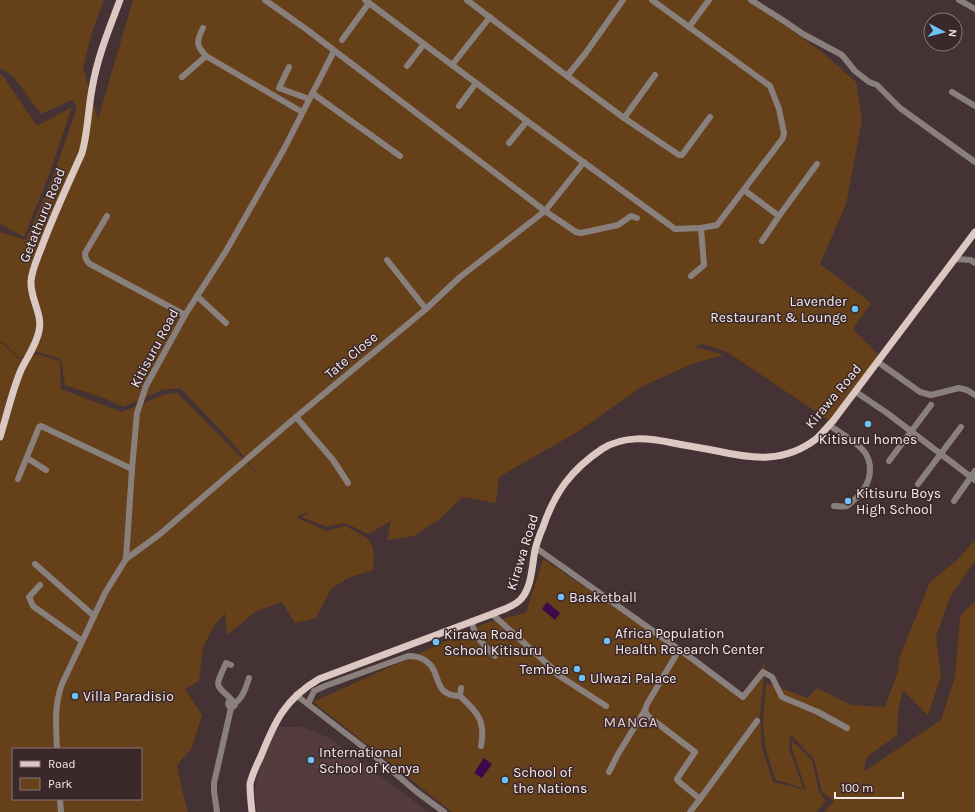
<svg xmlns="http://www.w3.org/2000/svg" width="975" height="812" font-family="Karla,sans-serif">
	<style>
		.built { fill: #543c3e }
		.green { fill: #654019; fill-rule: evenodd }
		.water { fill: #3c0a4b }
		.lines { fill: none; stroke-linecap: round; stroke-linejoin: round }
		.minor { stroke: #89807d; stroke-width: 6 }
		.major { stroke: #dbc8c2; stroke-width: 7 }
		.poi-dot { fill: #6fc2f4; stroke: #3a282a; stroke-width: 1.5 }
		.labels { text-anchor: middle; stroke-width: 3; stroke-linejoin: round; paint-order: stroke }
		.street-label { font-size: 14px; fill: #f5e9ea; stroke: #3a282a }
		.poi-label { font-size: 14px; fill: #f5e9ea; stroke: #3a282a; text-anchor: start }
		.neighbourhood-label { font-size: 15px; letter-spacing: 1px; fill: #e0c8cb; stroke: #3a282a }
	</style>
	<rect width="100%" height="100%" fill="#443234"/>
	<path class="built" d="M280,727H302L327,737L429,812H257L255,792L257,776L274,732Z"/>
	<g class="green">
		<path d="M0,0H104L92,32L83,68L98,119L133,0H749L821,51L856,82L862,120L846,204L820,264L871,303L853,329L880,356L830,421L727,352L702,344L694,349L700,348L724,355L692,364L643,386L579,431L499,477L496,503L462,497L441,518L414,536L387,540L391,521L368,534L345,523L327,527L301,517L308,513V512L296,517L326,531L345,526C371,539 376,540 373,570L348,578L331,589L316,618L295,623L282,602L255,612L227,635L225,613L215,624L203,647L199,681L185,689L202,715L192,748L177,765L181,786L188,812H0V343L3,344L19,359L37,354L60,361L61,389L122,412L163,395L177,393L261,477L229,439L180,388L162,390L123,407L106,399L65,385L61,359L37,352L19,358L4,343L0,342V232L26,240L53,177L77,107L72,100L41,114L13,76L0,68ZM13,749H141V799H13Z"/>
		<path d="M0,74L3,76L37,126L72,107L49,175L24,237L0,224Z"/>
		<path d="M975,540V561L951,595L936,636L941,676L928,716L903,690L898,712L897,735L867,757L863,772L941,720L955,677L960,616L975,601V812H824L834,801L822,792L814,759L790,734L789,748L803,788L776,780L765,747L763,719L766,683L808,698L817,688L851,705L885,707L898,671L899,659L930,582L957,560Z"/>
		<path d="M543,559L742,693L765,664L760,716L762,748L773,782L806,790L792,749V741L812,760L819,792L826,801L816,812H452L313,702L486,623L526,613Z"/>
	</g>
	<g class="water">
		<path d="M547,602L560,613L555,620L542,609Z"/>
		<path d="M484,758L492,764L482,778L474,773Z"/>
	</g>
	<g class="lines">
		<g class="minor">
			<path d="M265,0L306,29L545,211L576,232L581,233L618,225L631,216L637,218"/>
			<path d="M365,0L527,121L675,229L701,228L717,225L783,138L784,133L779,109L770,86L652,0"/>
			<path d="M467,0L567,76L624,118L679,155H682L710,117"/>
			<path d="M751,0L781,19L803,34L842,55L855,71L869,82L877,85L900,108L975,162"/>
			<path d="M959,0L975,9"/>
			<path d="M689,27L709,0"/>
			<path d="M203,28C196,42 196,45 206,56L302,112"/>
			<path d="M342,40L369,3"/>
			<path d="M452,65L490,17"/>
			<path d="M407,66L424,44"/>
			<path d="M289,67L279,88L309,99"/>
			<path d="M567,76L585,54L623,0"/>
			<path d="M182,77L206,56"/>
			<path d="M952,92L975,106"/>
			<path d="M312,93L400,156"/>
			<path d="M459,106L476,83"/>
			<path d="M624,118L655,75"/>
			<path d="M509,143L527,121"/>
			<path d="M744,190L779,216L817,164"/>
			<path d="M107,216L85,253C85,258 86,261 90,264L185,315"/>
			<path d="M762,241L779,216"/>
			<path d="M955,259L971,260L975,263"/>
			<path d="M387,260L426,309"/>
			<path d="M691,276L704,265L701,228"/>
			<path d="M197,296L226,323"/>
			<path d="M878,362L920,392L931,395L959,388L967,390L975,395"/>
			<path d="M856,392L887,413L975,480"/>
			<path d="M296,417L333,460L348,483"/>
			<path d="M829,425C840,433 859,443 866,454C875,470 868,489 854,500C852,502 849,505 847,506C843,507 838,506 834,506"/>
			<path d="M27,458L46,470"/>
			<path d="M889,461L931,405"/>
			<path d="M18,479L39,427L41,426L132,469"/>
			<path d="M918,484L961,427"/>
			<path d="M954,501L975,471"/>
			<path d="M536,548L694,660L743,697L763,672L772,677L782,697L818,712L847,728"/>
			<path d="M126,559L160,534L296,417L426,309L460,277L545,211L584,162"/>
			<path d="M35,564L94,616"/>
			<path d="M40,585L29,597L33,606L82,641"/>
			<path d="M492,614L553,669L558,675L606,706"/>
			<path d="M472,621C473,636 485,646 495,656"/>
			<path d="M679,650L647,704L645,710L647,715L653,720L695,752L677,779L678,781L700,799L690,812"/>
			<path d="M231,665L226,663C213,691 216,683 235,703V705L231,708L229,706L228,704L229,701H232"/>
			<path d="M461,688L460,696C477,712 486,720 481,746"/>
			<path d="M296,695L371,753L417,792L444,812"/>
			<path d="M235,703C243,698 246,687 249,678"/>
			<path d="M308,704L314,691L325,686L408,656C414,656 421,657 426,661C443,673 431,695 460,696"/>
			<path d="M57,749C56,727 54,705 62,684L105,593L126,559L132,469L137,413L146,386L185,315L226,251L284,149L334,51"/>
			<path d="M609,772L618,754L645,710"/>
			<path d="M60,799L61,812"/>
			<path d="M700,799L757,721"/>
			<path d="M217,812L214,791V783L231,708"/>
		</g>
		<g class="major">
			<path d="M0,437C7,415 12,391 21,370C27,357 36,346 39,331C43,314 30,299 31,281C32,269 38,257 42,246C54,214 68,184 82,153C88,132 88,110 92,89C97,58 109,29 120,0"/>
			<path d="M252,812C251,803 250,793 250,784C252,774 257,765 261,756C275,721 285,699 319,679L492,614C501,610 514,607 521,599C532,587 532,565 535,550C537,542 540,534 543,527C555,492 571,470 602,449C624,435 649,438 673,443C687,446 703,448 717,451C753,459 785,463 816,439C822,434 827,427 833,421L975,232"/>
		</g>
	</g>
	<g class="poi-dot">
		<circle cx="855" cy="309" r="4"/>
		<circle cx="868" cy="424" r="4"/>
		<circle cx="848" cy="501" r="4"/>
		<circle cx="561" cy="597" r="4"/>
		<circle cx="607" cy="641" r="4"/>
		<circle cx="436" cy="642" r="4"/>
		<circle cx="577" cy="669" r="4"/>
		<circle cx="582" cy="678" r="4"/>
		<circle cx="75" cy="696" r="4"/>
		<circle cx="311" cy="760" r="4"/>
		<circle cx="505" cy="780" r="4"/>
	</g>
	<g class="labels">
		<g class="street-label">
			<text transform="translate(42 215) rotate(-68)" y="5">Getathuru Road</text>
			<text transform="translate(154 348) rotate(-62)" y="5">Kitisuru Road</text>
			<text transform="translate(351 355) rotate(-40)" y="5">Tate Close</text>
			<text transform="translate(833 396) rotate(-50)" y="5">Kirawa Road</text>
			<text transform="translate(522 552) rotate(-73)" y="5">Kirawa Road</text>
		</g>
		<g class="poi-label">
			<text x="847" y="306" text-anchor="end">Lavender<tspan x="847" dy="16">Restaurant &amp; Lounge</tspan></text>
			<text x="868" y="444" text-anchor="middle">Kitisuru homes</text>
			<text x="856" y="498">Kitisuru Boys<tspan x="856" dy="16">High School</tspan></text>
			<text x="569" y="602">Basketball</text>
			<text x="615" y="638">Africa Population<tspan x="615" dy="16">Health Research Center</tspan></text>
			<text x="444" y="639">Kirawa Road<tspan x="444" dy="16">School Kitisuru</tspan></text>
			<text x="569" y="674" text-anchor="end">Tembea</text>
			<text x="590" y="683">Ulwazi Palace</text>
			<text x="83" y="701">Villa Paradisio</text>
			<text x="319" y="757">International<tspan x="319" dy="16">School of Kenya</tspan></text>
			<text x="513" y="777">School of<tspan x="513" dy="16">the Nations</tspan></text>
		</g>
		<g class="neighbourhood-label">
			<text x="631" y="727">MANGA</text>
		</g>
	</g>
	<rect x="12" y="748" width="130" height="52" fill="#3a282a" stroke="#857577"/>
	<rect x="20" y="761" width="20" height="6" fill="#dbc8c2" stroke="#857577"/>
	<text x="48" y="768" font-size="12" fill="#f5e9ea">Road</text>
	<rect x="20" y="778" width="20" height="12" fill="#654019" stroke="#857577"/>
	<text x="48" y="788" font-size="12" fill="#f5e9ea">Park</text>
	<g transform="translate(943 32) rotate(97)"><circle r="19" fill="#3a282a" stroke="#857577"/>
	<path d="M0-3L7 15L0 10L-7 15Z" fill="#6fc2f4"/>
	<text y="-6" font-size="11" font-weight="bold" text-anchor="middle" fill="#f5e9ea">N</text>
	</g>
	<path d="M835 792v6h68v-6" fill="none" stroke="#f5e9ea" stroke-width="2"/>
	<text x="841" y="792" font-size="12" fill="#f5e9ea" stroke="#3a282a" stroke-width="3" paint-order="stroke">100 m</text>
</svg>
